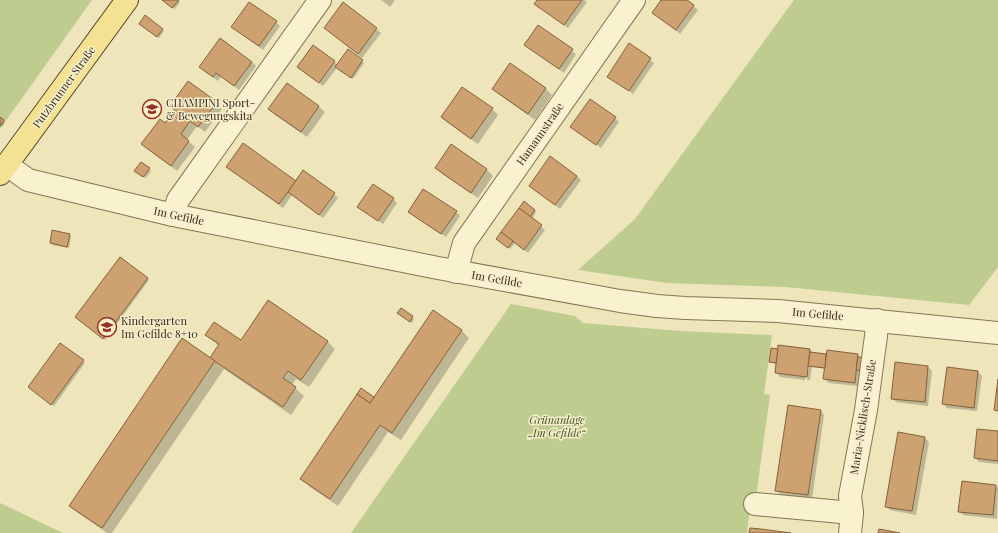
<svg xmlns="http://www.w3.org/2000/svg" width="998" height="533" font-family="'Playfair Display',serif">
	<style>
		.green { fill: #becc90 }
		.shadow { fill: #0003 }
		.building { fill: #cda270; stroke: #85613b }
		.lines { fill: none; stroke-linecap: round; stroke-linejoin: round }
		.minor-casing { stroke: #857555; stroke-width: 24 }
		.major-casing { stroke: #52422a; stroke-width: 24 }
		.minor { stroke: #f9f2ce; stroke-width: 22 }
		.major { stroke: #f4e191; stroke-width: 22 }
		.labels { text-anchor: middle; stroke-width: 3; stroke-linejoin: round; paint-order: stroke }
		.street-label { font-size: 11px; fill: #342a1a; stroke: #f6eecb }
		.poi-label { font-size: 11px; fill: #342a1a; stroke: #f6eecb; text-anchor: start }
		.park-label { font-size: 11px; font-style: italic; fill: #3f5121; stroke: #f6eecb }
	</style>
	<rect width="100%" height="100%" fill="#eee5bb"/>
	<g class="green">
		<path d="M0,0H92L0,129Z"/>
		<path d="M794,0H998V267L969,305L785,287L667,283L578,270L635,219Z"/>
		<path d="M511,304L575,316L583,323L681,331L772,335L764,394L770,395L756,497H751L747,533H351Z"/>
		<path d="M0,503L63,533H0Z"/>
	</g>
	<g class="shadow">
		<path d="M163,0H177L180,2L175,9Z"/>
		<path d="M381,0H395L390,7Z"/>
		<path d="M538,0H584L587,2L568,28L540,8Z"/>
		<path d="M662,0H686L698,10L680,34L657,16Z"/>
		<path d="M343,4L381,33L362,58L325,28Z"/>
		<path d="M276,22L280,26L263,50L237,31Z"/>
		<path d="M142,26L163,30L164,31L159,38Z"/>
		<path d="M538,27L576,54L564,73L526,45Z"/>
		<path d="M630,45L654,63L633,94L608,76Z"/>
		<path d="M348,51L364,63L353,79L337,68L323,86L298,67L334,62L338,65Z"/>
		<path d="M252,62L256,66L239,90L221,76L218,81L204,71Z"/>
		<path d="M510,64L546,89L552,95L535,120L500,95L493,89Z"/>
		<path d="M216,103L222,109L205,132L197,126L187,140L195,147L177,171L149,150L143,144L165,124L175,110Z"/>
		<path d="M318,106L325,112L307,137L275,115L269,109Z"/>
		<path d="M492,109L498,115L478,144L448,123L442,117Z"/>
		<path d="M0,118L5,122L2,127L0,125Z"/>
		<path d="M615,118L619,122L601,148L576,131Z"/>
		<path d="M451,145L487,170L493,176L478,198L442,174L436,167Z"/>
		<path d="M149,169L151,171L146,178L137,173Z"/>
		<path d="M232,170L296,182L334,194L338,198L323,218L292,195L283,208Z"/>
		<path d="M577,176L581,180L560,209L530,186Z"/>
		<path d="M393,199L397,203L383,224L362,210Z"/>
		<path d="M524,203L536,212L532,219L545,230L528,253L515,243L510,249L499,241Z"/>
		<path d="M456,212L460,216L446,237L413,215Z"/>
		<path d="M70,235L71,236L69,248L52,245L51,243Z"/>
		<path d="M147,278L149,280L105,340L78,319Z"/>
		<path d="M401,309L414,319L412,323L400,315Z"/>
		<path d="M461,330L469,338L401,440L388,432L338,506L310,487L302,479L362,389L374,398Z"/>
		<path d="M206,335L241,342L327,341L335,349L309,387L296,379L292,385L304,396L291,415L224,369L112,533H107L78,513L70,505L210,359L219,346Z"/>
		<path d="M60,344L85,363L54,406L31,389Z"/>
		<path d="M810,350L813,353L827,355H858L861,359L865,373L860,372L858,386L829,383L824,379L826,369L812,367L810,380H807L810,360H808L805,380L780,377L776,372L777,364L772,363L770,362Z"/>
		<path d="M928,367L932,371L928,406L896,402L892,398Z"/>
		<path d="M978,372L982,376L977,411L947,408L943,403Z"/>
		<path d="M820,410L824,415L812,499L780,494L776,490Z"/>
		<path d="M998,432V464L979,462L975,458Z"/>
		<path d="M925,438L929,442L916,515L890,510L886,506Z"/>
		<path d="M996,486L998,488L997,519L963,515L959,511Z"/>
	</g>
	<g class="building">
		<path d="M162,0H179L172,8Z"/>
		<path d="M537,0H582L564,25L534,4Z"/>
		<path d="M661,0H687L694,5L676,30L652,13Z"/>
		<path d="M249,2L277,21L259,46L231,27Z"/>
		<path d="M343,2L377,28L358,54L324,28Z"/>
		<path d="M145,15L163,29L157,37L139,24Z"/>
		<path d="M538,25L573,49L559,69L524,45Z"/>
		<path d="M220,38L252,62L234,86L216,73L213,77L199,67Z"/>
		<path d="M629,43L651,58L629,91L607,77Z"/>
		<path d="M313,45L335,61L319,83L297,67Z"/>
		<path d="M348,49L363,60L351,78L335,67Z"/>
		<path d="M510,63L546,88L528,114L492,89Z"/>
		<path d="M188,81L217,102L198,127L190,121L181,134L189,141L171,166L141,144L160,119L165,123L175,110L170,106Z"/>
		<path d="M287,83L319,106L301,132L268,109Z"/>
		<path d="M462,87L493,108L471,139L441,117Z"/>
		<path d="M590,99L616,117L596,145L570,127Z"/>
		<path d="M0,117L4,120L0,126Z"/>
		<path d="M243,143L296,181L279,204L226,167Z"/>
		<path d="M451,144L487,169L471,193L435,168Z"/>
		<path d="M550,156L577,176L555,205L529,186Z"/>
		<path d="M141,162L150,168L143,177L134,171Z"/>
		<path d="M303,170L335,193L319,215L288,192Z"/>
		<path d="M373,184L394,198L378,221L357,207Z"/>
		<path d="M423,189L457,211L441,234L408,212Z"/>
		<path d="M524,201L535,210L530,217L519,208Z"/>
		<path d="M519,208L542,225L524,250L501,232Z"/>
		<path d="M52,230L70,234L67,247L50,243Z"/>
		<path d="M501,232L513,241L508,248L496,239Z"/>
		<path d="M120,257L148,278L103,339L75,317Z"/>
		<path d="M268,300L328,341L301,380L288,371L283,378L296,387L283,407L210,358L219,344L205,335L214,322L241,340Z"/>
		<path d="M401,308L413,316L410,322L397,313Z"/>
		<path d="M433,310L462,330L392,433L380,425L330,499L300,479L357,394L370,403Z"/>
		<path d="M182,338L215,361L102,528L69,506Z"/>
		<path d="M60,343L84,360L51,405L28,387Z"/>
		<path d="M778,345L810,349L807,377L775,373Z"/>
		<path d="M771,348L778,349L776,363L769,362Z"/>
		<path d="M827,350L858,354L855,383L823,379Z"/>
		<path d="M810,352L826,354L825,368L808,366Z"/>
		<path d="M858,357L865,358L864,371L856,370Z"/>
		<path d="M895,362L928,366L925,402L891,399Z"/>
		<path d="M947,367L978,371L974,408L942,404Z"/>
		<path d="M998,379V411L994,410Z"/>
		<path d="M361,388L374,397L370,403L357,394Z"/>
		<path d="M788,405L821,410L808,495L775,491Z"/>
		<path d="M977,429L998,431V461L974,458Z"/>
		<path d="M898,432L925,437L912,511L885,507Z"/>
		<path d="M962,481L996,485L993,515L958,512Z"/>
		<path d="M750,528L761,529L791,533H749Z"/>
		<path d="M879,529L900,533H878Z"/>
	</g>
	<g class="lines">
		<defs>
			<g id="minor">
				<path d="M7,165L28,180L173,215L438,268L620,301L657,306L685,308L778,311L998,333"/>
				<path d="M173,215L178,200L320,0"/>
				<path d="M456,272L464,243L634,0"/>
				<path d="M755,504L852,513"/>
				<path d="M850,533L852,513L850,496L866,410L876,336L877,320"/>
			</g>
			<path id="major" d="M0,174L127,0"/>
		</defs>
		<use href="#minor" class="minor-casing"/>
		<use href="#major" class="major-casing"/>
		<use href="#minor" class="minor"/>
		<use href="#major" class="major"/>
	</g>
	<defs>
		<symbol id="school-ring" viewBox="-11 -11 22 22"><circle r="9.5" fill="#f6eecb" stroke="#953124" stroke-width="1.5"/><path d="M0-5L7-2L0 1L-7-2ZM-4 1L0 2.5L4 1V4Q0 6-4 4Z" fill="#953124"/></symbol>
	</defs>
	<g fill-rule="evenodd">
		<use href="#school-ring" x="141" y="98" width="22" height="22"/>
		<use href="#school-ring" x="96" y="316" width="22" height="22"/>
	</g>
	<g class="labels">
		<g class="street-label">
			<text transform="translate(64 87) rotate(-54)" y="4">Putzbrunner Straße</text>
			<text transform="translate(540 134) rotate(-55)" y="4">Hamannstraße</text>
			<text transform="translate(179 216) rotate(12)" y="4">Im Gefilde</text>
			<text transform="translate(497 279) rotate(10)" y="4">Im Gefilde</text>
			<text transform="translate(818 314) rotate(5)" y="4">Im Gefilde</text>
			<text transform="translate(863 417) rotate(-81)" y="4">Maria-Nicklisch-Straße</text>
		</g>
		<g class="poi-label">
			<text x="166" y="107">CHAMPINI Sport-<tspan x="166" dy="13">&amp; Bewegungskita</tspan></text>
			<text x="121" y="325">Kindergarten<tspan x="121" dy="13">Im Gefilde 8+10</tspan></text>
		</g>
		<g class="park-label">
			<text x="557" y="424">Grünanlage<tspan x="557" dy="13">„Im Gefilde“</tspan></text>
		</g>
	</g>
</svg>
